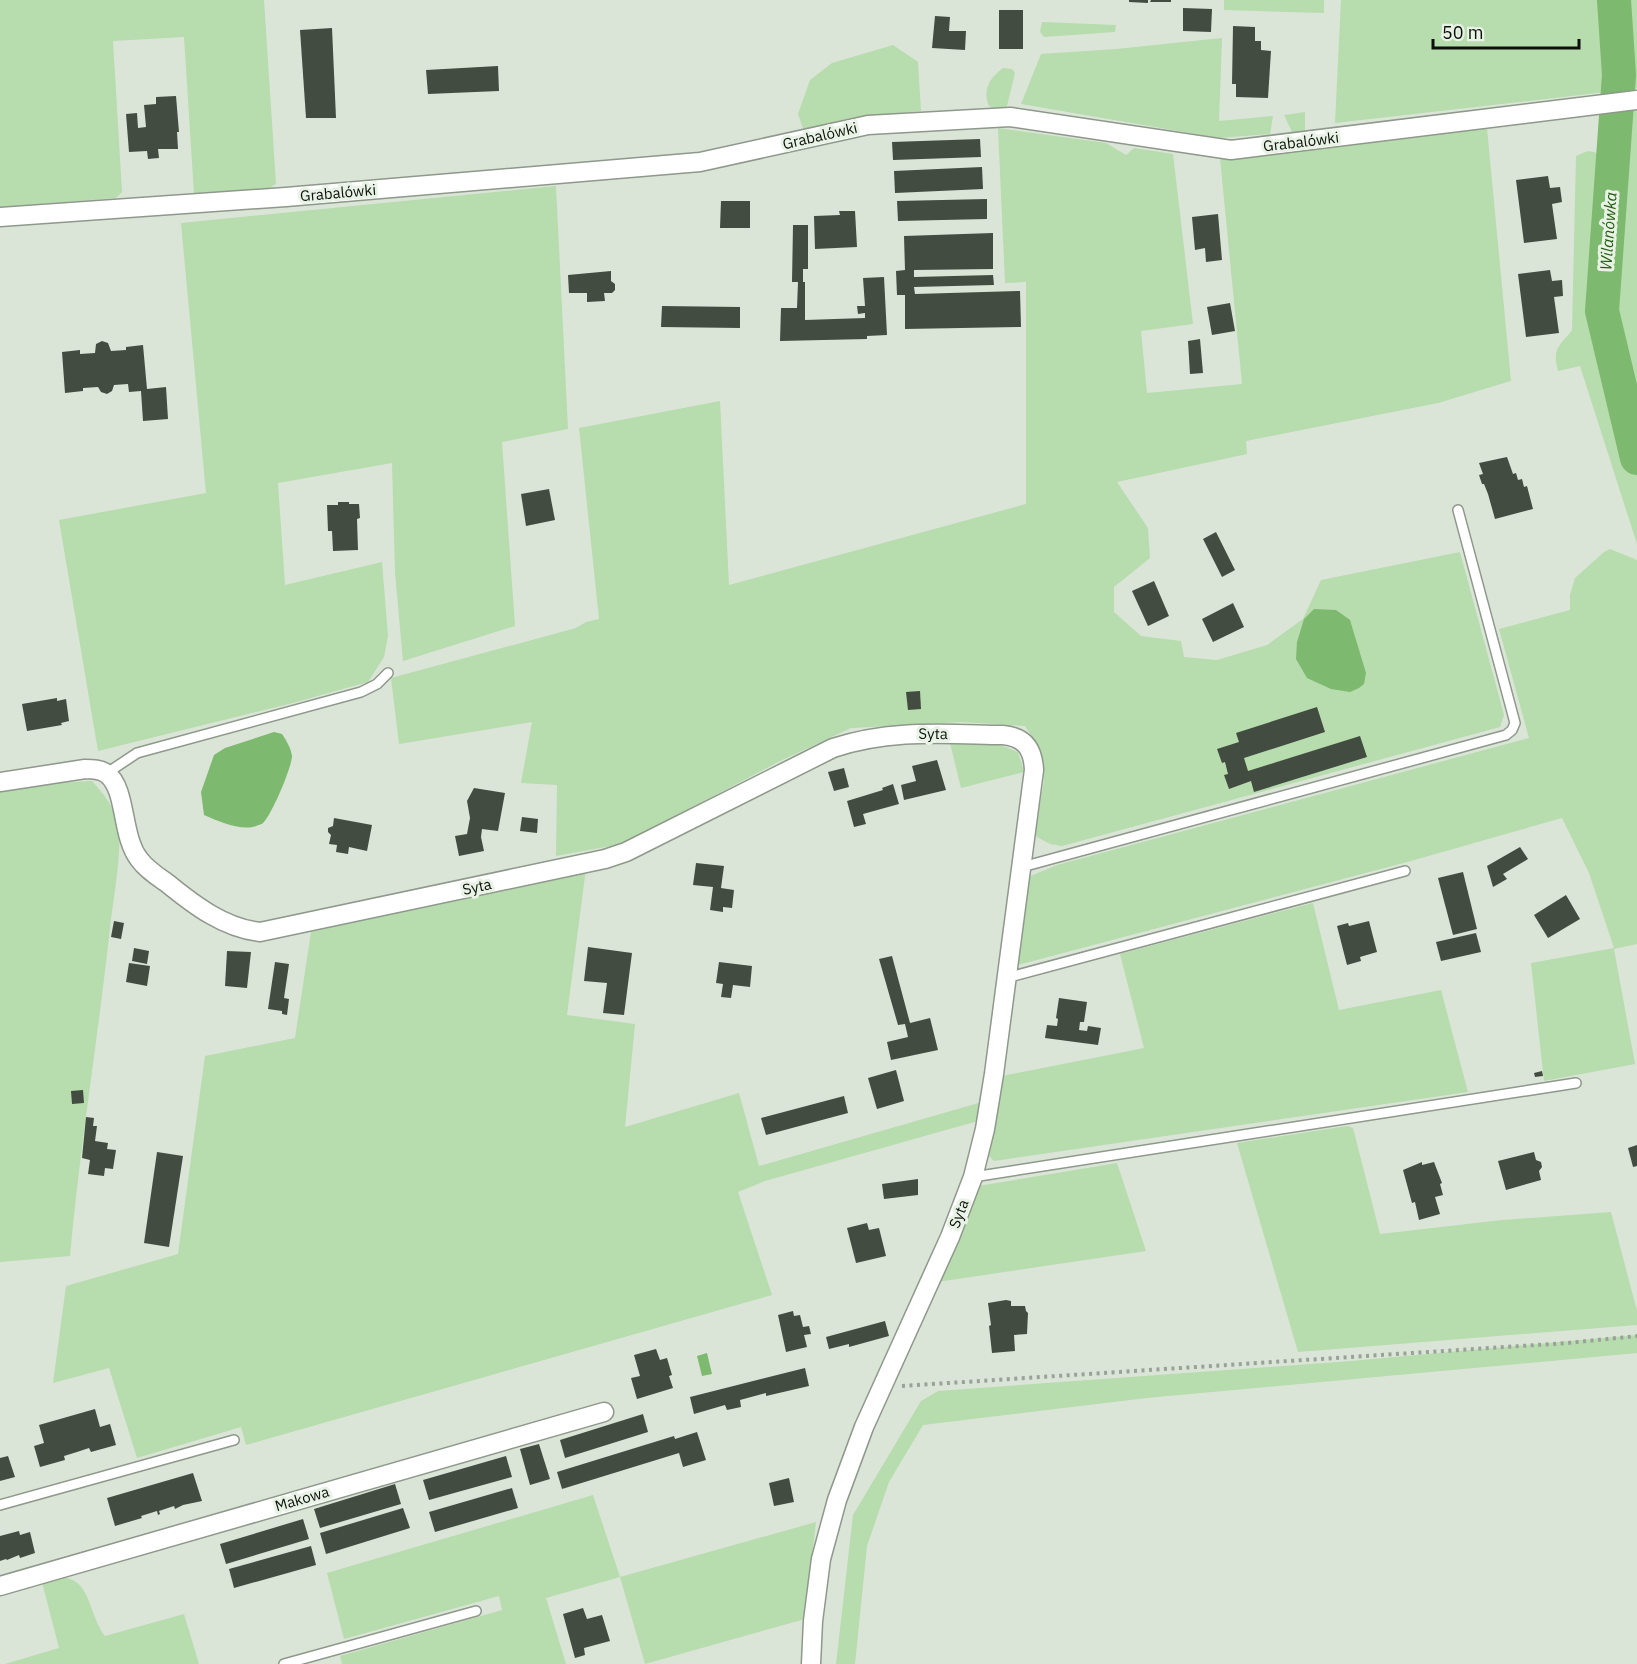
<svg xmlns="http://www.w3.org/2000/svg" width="1637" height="1664" font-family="'IBM Plex Sans',sans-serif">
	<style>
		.green { fill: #b7dcad }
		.water { fill: #7db96e }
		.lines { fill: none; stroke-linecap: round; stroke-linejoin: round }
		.river { stroke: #7db96e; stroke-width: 34 }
		.building { fill: #434c41 }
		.service-casing { stroke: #8e988b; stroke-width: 12 }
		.minor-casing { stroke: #8e988b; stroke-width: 21 }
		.path { stroke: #9aa298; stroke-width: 4; stroke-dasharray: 3 4.5; stroke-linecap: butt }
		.service { stroke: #fff; stroke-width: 9 }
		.minor { stroke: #fff; stroke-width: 18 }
		.labels { text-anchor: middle; stroke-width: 6; stroke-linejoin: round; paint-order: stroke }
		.street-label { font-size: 15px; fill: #0c0f0b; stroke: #e8f3e5 }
		.water-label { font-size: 16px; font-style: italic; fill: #235c11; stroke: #e8f3e5 }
	</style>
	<rect width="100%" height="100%" fill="#dae5d8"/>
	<g class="green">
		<path d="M0,0H264L276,184L266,190L194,194L184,37L113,41L122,192L116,198L0,207Z"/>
		<path d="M1224,0H1324V13L1224,10Z"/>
		<path d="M1341,0H1597L1604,52L1606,92L1335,123Z"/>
		<path d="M1630,0H1637V88L1633,89Z"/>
		<path d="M1042,22L1116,25L1115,32L1044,37L1040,32Z"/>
		<path d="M1222,38L1219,121L1273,116L1270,134L1219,138L1021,104L1041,54L1116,49Z"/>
		<path d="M893,45L918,62L921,111L850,118L804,131L798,114L810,80L832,63Z"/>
		<path d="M1003,68L1012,69L1015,73L1007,106L1000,110L989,106C982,89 990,78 1003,68Z"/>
		<path d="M1637,110V544L1580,366L1558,371C1552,347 1559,347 1572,330L1576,156L1588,151L1599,153V114Z"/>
		<path d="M1305,112V130L1292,132L1284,115Z"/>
		<path d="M998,128L1106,143L1126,155L1134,148L1173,154L1193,324L1141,331L1147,393L1242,384L1220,158L1487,128L1511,381L1438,403L1246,441L1247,454L1117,482L1148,528L1150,558L1114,587V612L1141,636L1181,641L1184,657L1217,660L1267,645L1303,619L1321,580L1460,552L1504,715L1500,727L1062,846L1050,844L1035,836L1044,780L1042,752L1025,726L962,722L851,728L780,761L622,844L556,856L557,785L521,783L532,722L399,744L391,678L576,628L586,622L599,619L579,428L720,401L729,585L1026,504V282L1005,283Z"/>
		<path d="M556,186L568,429L502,442L515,626L403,661L395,573L392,463L278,483L285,585L382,562L388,636L384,657L368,682L289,704L98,751L59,520L206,493L181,223Z"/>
		<path d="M1610,549L1637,560V944L1614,949L1635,1064L1544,1081L1531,963L1614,948L1589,873L1562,818L1411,861L1014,966L1028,877L1057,865L1529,738L1499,629L1570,610V595L1575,578L1604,552Z"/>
		<path d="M973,742L995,743L1018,752L1024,772L961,788L950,743Z"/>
		<path d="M92,781C103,793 114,807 118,823C123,848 113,901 110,928C98,1038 80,1146 70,1256L0,1262V791L52,783Z"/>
		<path d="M586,868L567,1015L635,1024L625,1127L739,1093L759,1166L982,1102L978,1121L765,1181L738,1192L772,1295L246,1445L241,1427L137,1458L109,1368L53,1383L66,1286L178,1254L205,1056L295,1038L311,932Z"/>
		<path d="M1313,903L1339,1010L1441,990L1468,1092L994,1161L987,1154L1002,1076L1144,1048L1120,954Z"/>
		<path d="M1347,1126L1353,1128L1380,1234L1502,1220L1611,1212L1637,1311V1325L1298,1352L1237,1143Z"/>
		<path d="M1117,1163L1146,1251L937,1282L978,1186Z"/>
		<path d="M1637,1335V1353L1147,1398L923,1425L889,1482L867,1546L855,1664H836L853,1515L921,1401L938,1391L1351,1361Z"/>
		<path d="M593,1495L620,1577L816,1522L805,1619L645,1664L620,1577L546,1598L566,1664H342L340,1656L502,1610L499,1596L344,1639L327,1573Z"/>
		<path d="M62,1577C67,1578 72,1579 76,1582C90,1591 93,1622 105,1636L184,1614L199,1664H5L59,1648L42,1582Z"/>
	</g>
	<g class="water">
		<path d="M1597,0H1630L1633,89L1606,92L1604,52Z"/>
		<path d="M1314,609L1336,610L1350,620L1366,673L1364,684L1359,688L1350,692L1331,689L1307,678L1296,659L1297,642L1304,619Z"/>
		<path d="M274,732L282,734C286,740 291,748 292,756C292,767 271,817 262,824C261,824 254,827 253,827C238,830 218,821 204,815L201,792L214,755L225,748Z"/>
		<path d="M707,1353L712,1374L702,1376L697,1356Z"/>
	</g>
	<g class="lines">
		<path class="river" d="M1614,0L1619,75L1602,311L1637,458"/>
	</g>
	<g class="building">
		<path d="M1129,0H1148V3L1129,2Z"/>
		<path d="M1151,0H1171V2H1150Z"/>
		<path d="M1183,8L1212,9L1211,32L1183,31Z"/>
		<rect x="999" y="10" width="24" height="39"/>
		<path d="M935,16L950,17L949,31H966L965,50L932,48Z"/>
		<path d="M1233,26L1255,27V41H1261V50L1271,51L1268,98L1236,97V84H1232Z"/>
		<path d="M332,28L336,118H306L300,30Z"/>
		<path d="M498,66L499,91L428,94L426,70Z"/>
		<path d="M176,96L179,132H177L178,149H158L159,158L148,159L147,151L129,152L126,114L137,113L138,128L146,127L144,105L156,104V97Z"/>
		<path d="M980,139L981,157L893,160L892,142Z"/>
		<path d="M982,167L983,189L895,193L894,171Z"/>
		<path d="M1548,176L1550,188L1560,187L1562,202L1552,204L1557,239L1524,243L1516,180Z"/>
		<path d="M987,199V219L898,221L897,201Z"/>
		<path d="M721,201H750V228H720Z"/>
		<path d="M839,211H855L857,247L815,249L814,216L840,215Z"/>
		<path d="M1218,214L1222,260L1206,262L1205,248L1195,250L1192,217Z"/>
		<path d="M793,225H808V269H803V282H805V320L865,318V313L858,314L857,306H865L863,278L884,277L887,335L867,336V339L780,341L781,308H797L798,282H792Z"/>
		<path d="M993,233V269L914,270V277L993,275L994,285L914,287L915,294L1020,291L1021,327L905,329V295H897L896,271L905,270L904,236Z"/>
		<path d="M1550,270L1552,281L1562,280L1563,296L1554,297L1559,333L1526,337L1518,274Z"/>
		<path d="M611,271V281L615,284V290L612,293H604L605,301L587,302V293H569L568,275Z"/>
		<path d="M1230,303L1235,331L1212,335L1207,307Z"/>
		<path d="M662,306L740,307V328L661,327Z"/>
		<path d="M1200,339L1203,373L1190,374L1188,341Z"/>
		<path d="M102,341L108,343L111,351L126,350V347L143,345L147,389L166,387L168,419L143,421L141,391L129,392L128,384L114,385L112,391L107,394L101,392L98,387L83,388V391L65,393L62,352L80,350V354L95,353L96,344Z"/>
		<path d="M1507,457L1513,474L1516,473L1518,480L1522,479L1524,487L1527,486L1533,509L1495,519L1488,494L1484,484H1482L1479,475L1483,474L1479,463Z"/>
		<path d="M549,489L555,520L526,526L521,494Z"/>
		<path d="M338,502H349V504H359L360,518L357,519L358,550L333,551L332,531H328L327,505H338Z"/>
		<path d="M1216,532L1235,570L1222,577L1203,539Z"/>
		<path d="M1154,581L1169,616L1148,626L1132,591Z"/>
		<path d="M1233,603L1244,627L1213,642L1202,619Z"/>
		<path d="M920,691L921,709L908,710L906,692Z"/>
		<path d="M57,698V701L66,699L69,721L61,723L62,725L27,731L22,704Z"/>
		<path d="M1317,707L1325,732L1244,758L1248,771L1360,736L1367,757L1254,792L1251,781L1229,789L1224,775L1228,774L1225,762L1222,763L1217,749L1239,742L1236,733Z"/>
		<path d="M937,760L946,790L904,800L901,785L916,781L912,766Z"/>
		<path d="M844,768L849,787L834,791L828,772Z"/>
		<path d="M893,784L899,804L863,814L866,824L854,827L847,801L883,790L882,788Z"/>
		<path d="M474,788L505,793L498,831L482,829L481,837L484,851L459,856L455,836L467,834L470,818L467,801Z"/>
		<path d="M522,817L538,819L537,833L520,831Z"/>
		<path d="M334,818L372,825L367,851L349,847L348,854L336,852L337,845L329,844L331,835L328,832V828L333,826Z"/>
		<path d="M1520,847L1528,859L1503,874L1507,879L1493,887L1487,866Z"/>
		<path d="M696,863L724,866L721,888L734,890L732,908L723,907V912L710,910L713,887L693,885Z"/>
		<path d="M1463,872L1477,929L1453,935L1438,878Z"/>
		<path d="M1566,895L1580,919L1548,938L1534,915Z"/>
		<path d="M114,921L124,923L121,939L111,937Z"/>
		<path d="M1369,921L1377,952L1360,957L1361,961L1347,965L1337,926L1348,923L1349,926Z"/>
		<path d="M1476,933L1481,952L1441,961L1436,942Z"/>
		<path d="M588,947L632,953L624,1015L603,1013L607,983L584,981Z"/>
		<path d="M134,948L149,951L147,964L132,961Z"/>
		<path d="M227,951L251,952L247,988L225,986Z"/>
		<path d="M892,956L910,1023L930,1018L938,1050L891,1060L887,1042L908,1037L905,1024L898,1025L879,959Z"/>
		<path d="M275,962L289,964L284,998L289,999L287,1015L282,1014V1011L268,1009Z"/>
		<path d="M719,962L752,966L750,987L733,985L731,998L721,997L723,984L716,983Z"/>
		<path d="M129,963L150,966L147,986L126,982Z"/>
		<path d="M1059,998L1087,1002L1084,1022H1080L1079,1030L1087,1031L1088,1026L1101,1028L1098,1045L1045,1038L1047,1025L1057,1026L1058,1019L1056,1018Z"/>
		<path d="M896,1070L904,1101L877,1109L868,1078Z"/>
		<path d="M1542,1071L1543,1076L1535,1077L1534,1073Z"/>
		<path d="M83,1090L84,1103L72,1104L71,1091Z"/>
		<path d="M844,1096L848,1113L766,1135L761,1118Z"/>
		<path d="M86,1117L94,1118L93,1126H97L95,1141L108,1143L107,1149L116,1150L113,1169L105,1168L104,1176L88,1174L90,1160L82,1158Z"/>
		<path d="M1637,1145V1166L1633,1167L1628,1148Z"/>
		<path d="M157,1152L183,1156L169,1247L144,1243Z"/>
		<path d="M1534,1152L1536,1160L1541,1162L1542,1167L1539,1171L1541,1180L1506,1190L1498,1161Z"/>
		<path d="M1422,1162V1165L1434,1162L1442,1183L1440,1184L1443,1195L1435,1197L1440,1214L1419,1220L1415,1202L1412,1203L1403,1170Z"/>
		<path d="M918,1179V1195L884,1199L882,1184Z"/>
		<path d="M867,1223L869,1230L879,1228L886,1256L856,1263L847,1228Z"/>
		<path d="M1006,1300L1011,1301V1306H1025L1026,1311L1028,1313L1027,1334L1014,1335L1015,1351L992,1353L989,1326L991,1325L988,1303Z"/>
		<path d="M793,1311L794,1316L800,1315L803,1327L809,1326L811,1334L804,1335L807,1347L786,1352L778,1315Z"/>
		<path d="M885,1321L889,1336L849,1347V1344L829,1349L826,1337Z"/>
		<path d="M656,1349L660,1360L667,1358L672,1375L669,1376L673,1388L637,1399L631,1378L640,1376L634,1355Z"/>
		<path d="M805,1368L809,1386L766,1396V1393L740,1400L741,1407L727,1410L725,1405L694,1414L690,1397Z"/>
		<path d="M95,1409L100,1427L110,1424L116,1445L91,1452L89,1448L77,1452L64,1456L65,1460L40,1467L34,1446L44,1443L39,1425Z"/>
		<path d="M643,1414L648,1432L565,1458L560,1440Z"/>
		<path d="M697,1432L706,1460L683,1467L679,1453L562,1489L557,1472L674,1436L675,1439Z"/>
		<path d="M539,1444L550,1479L530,1485L520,1449Z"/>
		<path d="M8,1456L15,1477L0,1481V1458Z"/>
		<path d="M506,1456L512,1477L429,1500L423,1480Z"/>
		<path d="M193,1473L202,1501L183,1505L175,1509L174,1506L159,1511L160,1514L158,1515L157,1511L141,1516L142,1518L115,1526L107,1498Z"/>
		<path d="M789,1478L794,1502L774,1506L769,1483Z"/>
		<path d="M395,1484L401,1504L320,1528L314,1509Z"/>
		<path d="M512,1488L518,1508L435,1532L429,1512Z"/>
		<path d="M403,1508L410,1528L326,1554L320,1533Z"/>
		<path d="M303,1519L309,1539L226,1564L220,1544Z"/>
		<path d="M19,1531L20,1535L30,1532L35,1553L20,1558L19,1555L7,1560L6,1559L0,1561V1536Z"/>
		<path d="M311,1546L316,1565L234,1588L229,1569Z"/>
		<path d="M583,1608L587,1619L602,1615L610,1641L584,1648L585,1655L575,1658L563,1614Z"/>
	</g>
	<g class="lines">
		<defs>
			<g id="service">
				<path d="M107,773L137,753L361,692L377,684L388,673"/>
				<path d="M1022,867L1506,735L1512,730L1515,723L1458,510"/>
				<path d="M1006,978L1405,871"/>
				<path d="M973,1177L1576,1083"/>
				<path d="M0,1505L234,1440"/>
				<path d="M284,1664L476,1611"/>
			</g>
			<g id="minor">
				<path d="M0,217L286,197L700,162L868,125L1010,117L1231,150L1637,100"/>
				<path d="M0,782L85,769C92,769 101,769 107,774C127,789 121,836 139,859C146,869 157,876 167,883C194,905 224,928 260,932L605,859L626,852L833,748C891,729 943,734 1003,735C1025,737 1033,749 1034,770L994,1074L985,1129L973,1177L950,1237L864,1427L837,1500L821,1559L813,1621L811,1664"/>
				<path d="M0,1586L604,1412"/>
			</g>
		</defs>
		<use href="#service" class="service-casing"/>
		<use href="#minor" class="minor-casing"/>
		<path class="path" d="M902,1386L1567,1343L1637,1336"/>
		<use href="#service" class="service"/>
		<use href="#minor" class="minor"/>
	</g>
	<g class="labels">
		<g class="street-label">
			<text transform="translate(820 136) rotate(-13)" y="5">Grabalówki</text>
			<text transform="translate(1301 142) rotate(-7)" y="5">Grabalówki</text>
			<text transform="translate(338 193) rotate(-5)" y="5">Grabalówki</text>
			<text transform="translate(933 734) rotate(1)" y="5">Syta</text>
			<text transform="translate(477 887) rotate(-12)" y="5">Syta</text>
			<text transform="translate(959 1214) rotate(-69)" y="5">Syta</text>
			<text transform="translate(302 1499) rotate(-16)" y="5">Makowa</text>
		</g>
		<g class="water-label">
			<text transform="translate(1608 231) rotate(-86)" y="6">Wilanówka</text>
		</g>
	</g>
	<path d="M1433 39v9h146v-9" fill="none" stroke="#0c0f0b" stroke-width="3"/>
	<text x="1442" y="39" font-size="18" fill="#0c0f0b" stroke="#e8f3e5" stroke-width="4.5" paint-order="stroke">50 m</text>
</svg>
